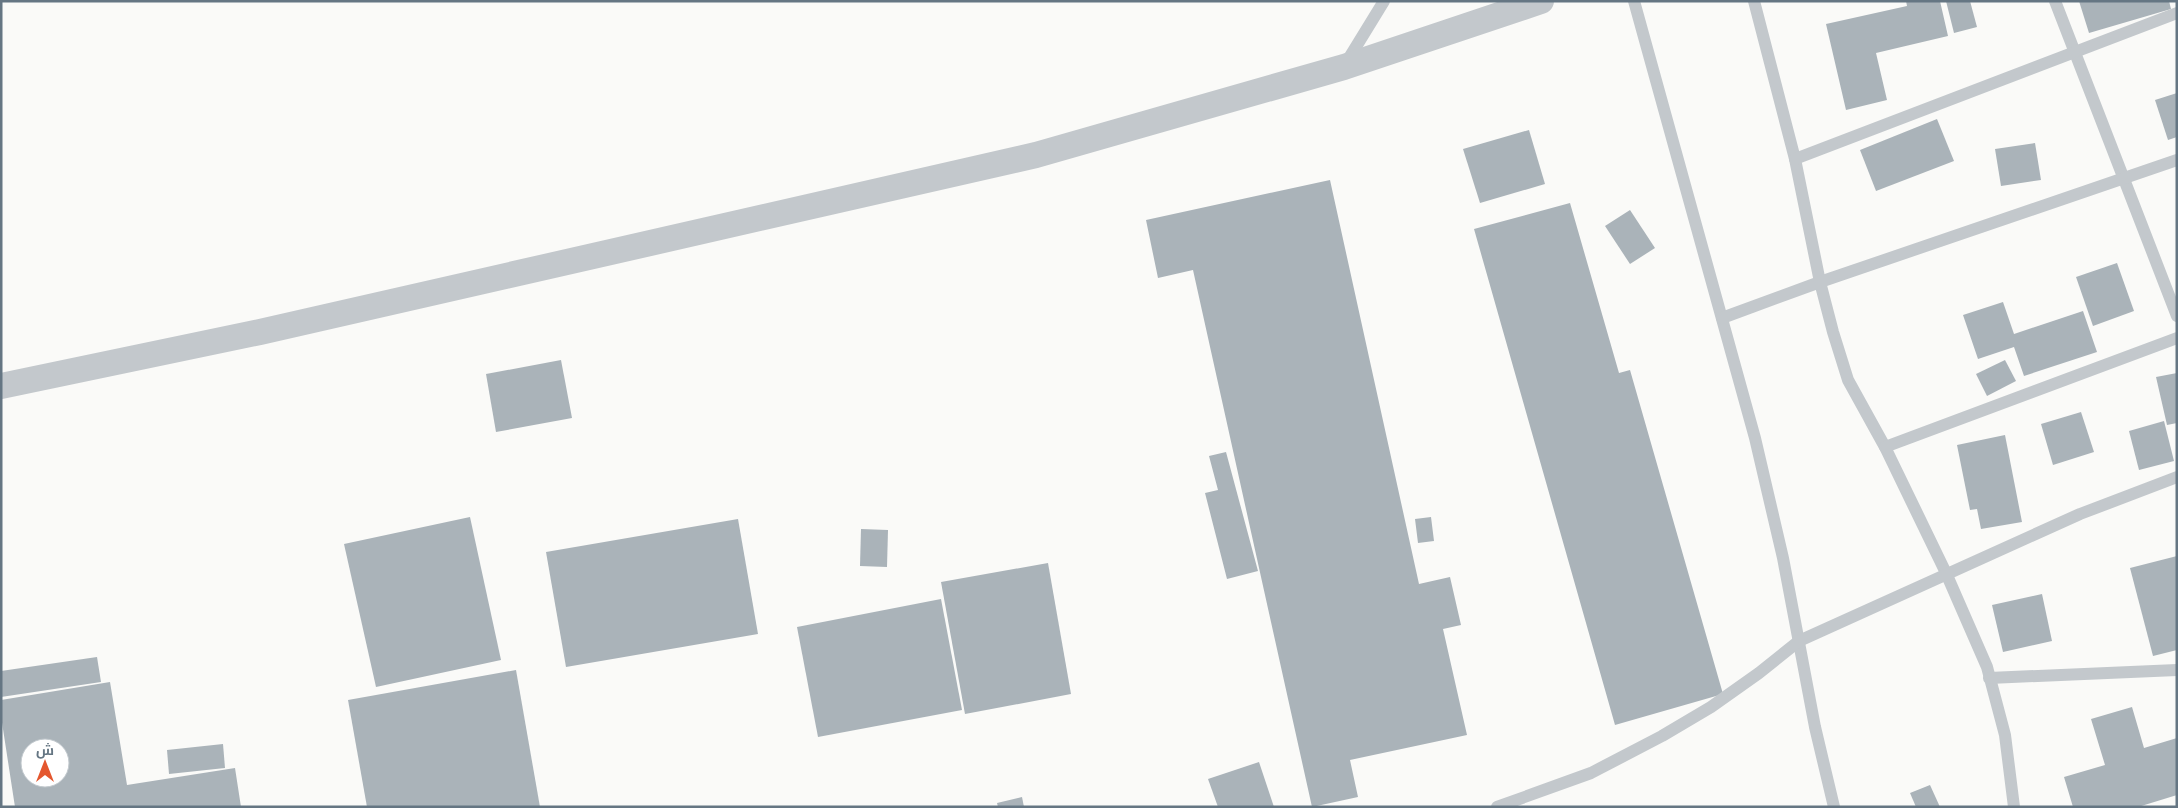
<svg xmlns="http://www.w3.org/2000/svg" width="2178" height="808" font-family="Roboto,Cairo,sans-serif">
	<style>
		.building { fill: #aab3b9; fill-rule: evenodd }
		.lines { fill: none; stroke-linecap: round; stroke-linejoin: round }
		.lane { stroke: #c3c8cc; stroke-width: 12 }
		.street { stroke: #c3c8cc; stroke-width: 26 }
	</style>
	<rect width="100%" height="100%" fill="#fafaf8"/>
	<g class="building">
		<path d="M1906,1H1940L1948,36L1876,53L1887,100L1846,110L1826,24L1907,6Z"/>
		<path d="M1946,1H1970L1977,27L1954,33Z"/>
		<path d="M2079,1H2169L2171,9L2089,33Z"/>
		<path d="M2177,93V137L2168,140L2155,100Z"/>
		<path d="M1937,119L1954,161L1876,191L1860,150Z"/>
		<path d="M1529,130L1545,184L1480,203L1463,149Z"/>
		<path d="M2035,143L2041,180L2001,186L1995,149Z"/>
		<path d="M1330,180L1419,584L1450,577L1461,625L1443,629L1467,735L1350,760L1358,797L1312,807L1193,270L1158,278L1146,220Z"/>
		<path d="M1570,203L1619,373L1630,370L1723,694L1615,725L1474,229Z"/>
		<path d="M1630,210L1655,248L1630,264L1605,226Z"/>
		<path d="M2117,263L2134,311L2093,326L2076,277Z"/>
		<path d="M2003,302L2014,334L2083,311L2097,352L2024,376L2014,347L1978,359L1963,315Z"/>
		<path d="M561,360L572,418L496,432L486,374Z"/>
		<path d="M2005,360L2016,381L1987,396L1976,374Z"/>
		<path d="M2177,373V423L2167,425L2156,377Z"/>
		<path d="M2081,412L2094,452L2053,465L2041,424Z"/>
		<path d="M2164,421L2174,461L2139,470L2129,431Z"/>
		<path d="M2005,435L2022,522L1981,529L1977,509L1970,510L1957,445Z"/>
		<path d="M1226,452L1258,571L1227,579L1205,493L1218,490L1209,456Z"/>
		<path d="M470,517L501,660L376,687L344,544Z"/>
		<path d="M1431,517L1434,541L1418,543L1415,519Z"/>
		<path d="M738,519L758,634L566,667L546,552Z"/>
		<path d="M861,529L888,530L887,567L860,566Z"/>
		<path d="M2177,556V650L2153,656L2130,568Z"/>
		<path d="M1048,563L1071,694L965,714L941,582Z"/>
		<path d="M2042,594L2052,641L2003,652L1992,605Z"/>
		<path d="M941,599L962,710L818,737L797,627Z"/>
		<path d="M97,657L101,682L1,697V671Z"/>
		<path d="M516,670L540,807H367L348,700Z"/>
		<path d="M110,682L127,785L235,768L241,807H15L1,716V700ZM30,748H60V778H30Z"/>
		<path d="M2132,707L2144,748L2177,738V795L2138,807H2073L2064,777L2105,765L2091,719Z"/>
		<path d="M223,744L225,768L169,774L167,750Z"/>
		<path d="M1259,762L1274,807H1218L1208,779Z"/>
		<path d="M1930,785L1940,807H1916L1910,793Z"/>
		<path d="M1022,797L1024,807H998L997,803Z"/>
	</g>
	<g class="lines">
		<g class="lane">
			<path d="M1634,1L1755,438L1783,558L1815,727L1834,807"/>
			<path d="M1754,1L1795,159L1820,282L1833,332L1848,380L1885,447L1946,573L1987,667L2005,735L2014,807"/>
			<path d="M2055,1L2177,316"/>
			<path d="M1346,63L1384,1"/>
			<path d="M1795,159L2177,13"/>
			<path d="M1722,318L1820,282L2177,160"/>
			<path d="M1885,447L2177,338"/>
			<path d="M1989,678L2177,670"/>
			<path d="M1497,807L1591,773L1662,736L1711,707L1759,673L1799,641L2080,514L2177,477"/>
		</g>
		<path class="street" d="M1,386L260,332L1036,155L1344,67L1541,1"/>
	</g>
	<rect width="2178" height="808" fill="none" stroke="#657683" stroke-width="5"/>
	<g transform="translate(45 763)"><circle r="24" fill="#ffffff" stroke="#c1c8cd"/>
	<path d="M0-4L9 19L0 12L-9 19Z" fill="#e4572e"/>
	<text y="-8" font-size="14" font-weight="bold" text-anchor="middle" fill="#657683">ش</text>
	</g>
</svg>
